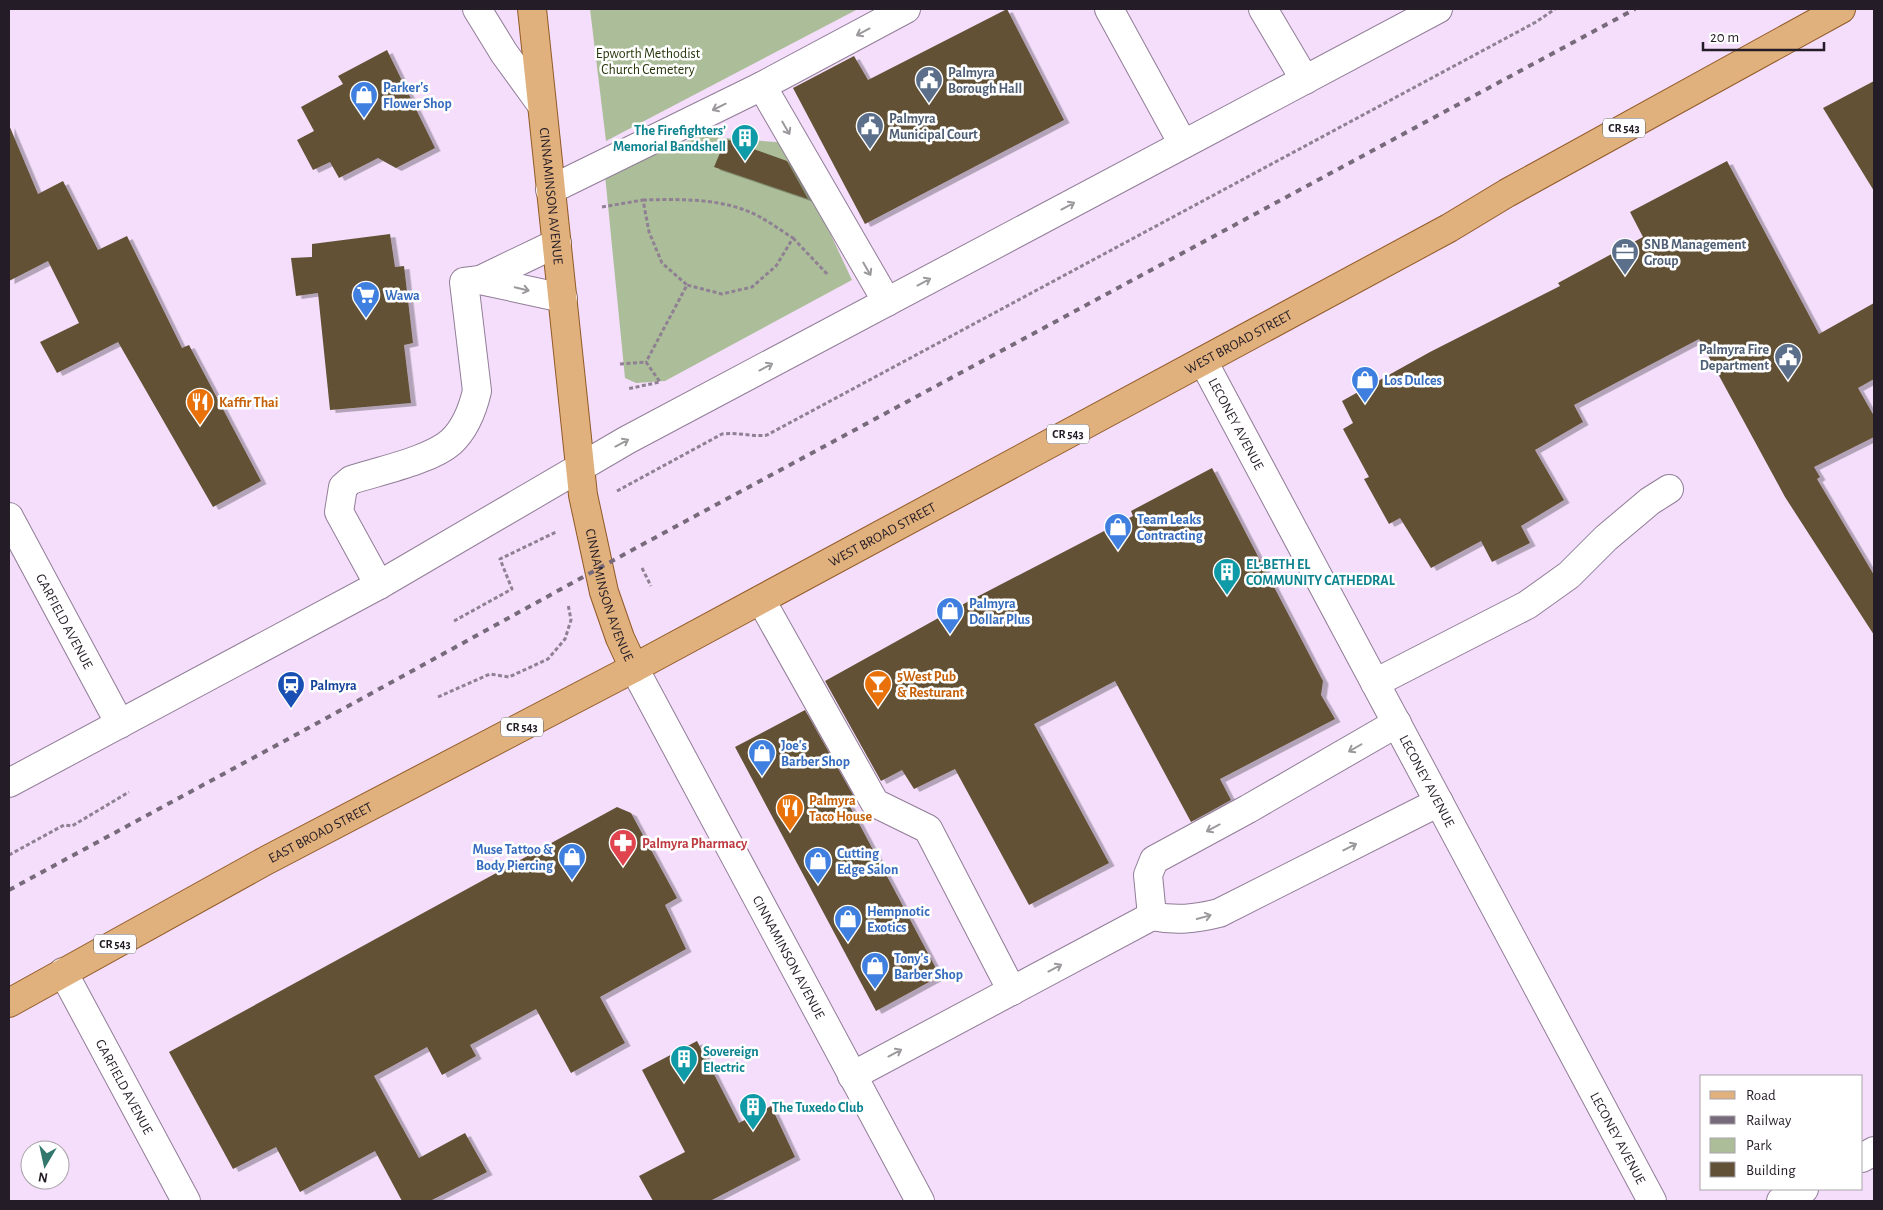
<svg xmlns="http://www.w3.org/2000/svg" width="1883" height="1210" font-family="'Alegreya Sans',sans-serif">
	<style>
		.green { fill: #acbe99 }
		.building { fill: #625136; filter: url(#shadow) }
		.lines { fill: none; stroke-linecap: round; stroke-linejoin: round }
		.minor-casing { stroke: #917d97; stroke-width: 30 }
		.major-casing { stroke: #915a26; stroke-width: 30 }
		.path { stroke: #8f8093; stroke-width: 3; stroke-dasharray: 4 2.5; stroke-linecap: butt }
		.minor { stroke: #fff; stroke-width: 28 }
		.major { stroke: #e0b07d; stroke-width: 28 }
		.rail { stroke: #776a7b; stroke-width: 4; stroke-dasharray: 6 6; stroke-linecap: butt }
		.oneway { stroke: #9c999d }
		.labels { text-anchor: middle; stroke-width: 5; stroke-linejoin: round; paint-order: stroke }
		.shield { fill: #fff; stroke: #666067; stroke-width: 1 }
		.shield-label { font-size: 12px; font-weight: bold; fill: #241c26 }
		.park-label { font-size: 14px; fill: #25360a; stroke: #fff }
		.service-label { font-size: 14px; font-weight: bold; fill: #4e5e75; stroke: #fff; text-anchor: start }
		.shop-label { font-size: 14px; font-weight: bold; fill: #366cbe; stroke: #fff; text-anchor: start }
		.culture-label { font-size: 14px; font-weight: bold; fill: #0d838f; stroke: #fff; text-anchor: start }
		.street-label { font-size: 14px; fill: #241c26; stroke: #fff }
		.food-label { font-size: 14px; font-weight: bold; fill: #c56008; stroke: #fff; text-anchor: start }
		.transit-label { font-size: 14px; font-weight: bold; fill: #164399; stroke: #fff; text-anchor: start }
		.health-label { font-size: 14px; font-weight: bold; fill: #be3a42; stroke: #fff; text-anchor: start }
	</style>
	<defs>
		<filter id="shadow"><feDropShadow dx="5.5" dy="3" stdDeviation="0" flood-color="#0004"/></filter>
	</defs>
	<rect width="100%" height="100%" fill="#f4defb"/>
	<g class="green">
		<path d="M590,9H858L606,141Z"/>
		<path d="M699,136L788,143L852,280L665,381L636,383L625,378L605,175Z"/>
	</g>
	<g class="building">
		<path d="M1007,9L1064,120L865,224L793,88L854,56L868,80Z"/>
		<path d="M387,50L435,148L396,168L378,158L339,178L330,162L313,170L297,140L314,131L301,107L343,84L338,76Z"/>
		<path d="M1874,81V191L1823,108Z"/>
		<path d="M9,125L38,194L63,181L98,250L127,236L182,348L189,345L261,481L213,507L118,342L57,373L40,342L79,323L48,261L9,281Z"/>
		<path d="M726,139L787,161L808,199L714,167Z"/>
		<path d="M1727,161L1819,334L1874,303V379L1858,388L1874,416V437L1814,467L1820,477L1817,479L1874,575V635L1785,497L1699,339L1574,405L1583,422L1535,450L1564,500L1521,526L1530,543L1492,562L1481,541L1431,568L1400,518L1389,524L1364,479L1369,477L1343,429L1353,423L1342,401L1430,352L1560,286L1558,283L1643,237L1630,212Z"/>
		<path d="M390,234L395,267L404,266L413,343L404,345L411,403L330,410L318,293L296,296L291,258L312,257V244Z"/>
		<path d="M1212,468L1323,681L1321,695L1335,719L1220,779L1231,800L1191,822L1115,681L1034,724L1109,863L1029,905L955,769L914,789L902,770L881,781L825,681L969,601L1133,516L1131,511Z"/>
		<path d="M805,710L853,795L846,799L940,976L876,1011L735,747Z"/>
		<path d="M617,807L631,813L677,898L665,905L686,949L600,997L625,1043L571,1073L536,1009L470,1045L476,1056L442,1075L427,1047L374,1076L419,1158L465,1133L487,1172L430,1201H402L375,1151L300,1192L276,1147L233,1169L169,1052Z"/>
		<path d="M697,1041L739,1123L771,1106L795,1157L710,1201H653L639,1176L685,1152L642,1070Z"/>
	</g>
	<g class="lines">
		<defs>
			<g id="minor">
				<path d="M477,9L504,53L541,104"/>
				<path d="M1109,9L1183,144"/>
				<path d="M1263,9L1305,80"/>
				<path d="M762,86L887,302"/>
				<path d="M550,190L762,86L906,9"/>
				<path d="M480,280L563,298"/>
				<path id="s1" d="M1203,361L1652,1201"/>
				<path id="s2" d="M9,517L120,724"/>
				<path d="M379,585L339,512L343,487L351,480C379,471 431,460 451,442C465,429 473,408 477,391L464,282L480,280L557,243"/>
				<path d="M761,600L875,803L928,829L1012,991"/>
				<path id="s3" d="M634,668L920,1201"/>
				<path d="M1375,683L1527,605L1569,575L1606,538L1650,501L1669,489"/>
				<path d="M9,783L379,585L627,440L1438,9"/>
				<path d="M1152,916L1148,875L1154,860L1248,809L1397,723"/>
				<path id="s4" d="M63,972L186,1201"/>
				<path d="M852,1076L1152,916C1176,921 1195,919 1219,913L1439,802"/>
				<path d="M1862,1158L1874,1151"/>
				<path d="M1781,1201L1804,1189"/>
			</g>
			<g id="major">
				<path id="s5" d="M532,9L583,495L604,592L620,638L634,668"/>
				<path id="s6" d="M9,1003L267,860L634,668L1449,228L1507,193L1841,9"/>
			</g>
		</defs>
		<use href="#minor" class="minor-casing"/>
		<use href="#major" class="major-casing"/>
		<g class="path">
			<path d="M643,200C682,199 726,198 760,217C771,223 782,231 793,238L776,266L752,287L722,294L687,285"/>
			<path d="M602,207L643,200L649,232L662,263L687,285L646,362"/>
			<path d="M793,238L828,275"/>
			<path d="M620,364L646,362L660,382L627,389"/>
			<path d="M617,491L722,434C738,432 752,437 767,435L1536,22L1555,9"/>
			<path d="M642,568L651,586"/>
			<path d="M454,621L512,589L500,559L556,532"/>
			<path d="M438,697L490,674L509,677L548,659L565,639L571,620L568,604"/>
			<path d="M9,855L64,825L72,826L129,792"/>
		</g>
		<use href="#minor" class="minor"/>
		<use href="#major" class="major"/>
		<path class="rail" d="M9,890L301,732L634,549L1635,9"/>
	</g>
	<defs><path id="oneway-shaft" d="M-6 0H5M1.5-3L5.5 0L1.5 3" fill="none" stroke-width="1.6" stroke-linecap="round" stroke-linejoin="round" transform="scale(1.25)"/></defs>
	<g class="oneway">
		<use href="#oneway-shaft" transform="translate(863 32) rotate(152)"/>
		<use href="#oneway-shaft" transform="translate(719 107) rotate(154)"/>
		<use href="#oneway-shaft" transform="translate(786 128) rotate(60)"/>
		<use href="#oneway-shaft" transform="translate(1068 206) rotate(-28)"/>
		<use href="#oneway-shaft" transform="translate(867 269) rotate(60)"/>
		<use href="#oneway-shaft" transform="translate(924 282) rotate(-28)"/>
		<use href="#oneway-shaft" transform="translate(522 289) rotate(13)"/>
		<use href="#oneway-shaft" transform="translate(766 367) rotate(-28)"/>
		<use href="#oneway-shaft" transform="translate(622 443) rotate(-28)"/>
		<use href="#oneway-shaft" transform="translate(1355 748) rotate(150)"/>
		<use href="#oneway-shaft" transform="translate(1213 828) rotate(152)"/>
		<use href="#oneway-shaft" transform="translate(1350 847) rotate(-27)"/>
		<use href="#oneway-shaft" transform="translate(1204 917) rotate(-15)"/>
		<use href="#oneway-shaft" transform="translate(1055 968) rotate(-28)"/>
		<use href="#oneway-shaft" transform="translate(895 1053) rotate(-28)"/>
	</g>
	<defs>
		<symbol id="civic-pin" viewBox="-11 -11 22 30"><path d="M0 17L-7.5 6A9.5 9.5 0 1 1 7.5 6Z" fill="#5c6f8a" stroke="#fff"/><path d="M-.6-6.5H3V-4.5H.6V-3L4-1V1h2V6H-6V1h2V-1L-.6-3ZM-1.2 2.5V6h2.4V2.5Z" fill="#fff"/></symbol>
		<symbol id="shop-pin" viewBox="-11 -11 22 30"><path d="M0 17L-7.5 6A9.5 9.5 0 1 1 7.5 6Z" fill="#3f7fe0" stroke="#fff"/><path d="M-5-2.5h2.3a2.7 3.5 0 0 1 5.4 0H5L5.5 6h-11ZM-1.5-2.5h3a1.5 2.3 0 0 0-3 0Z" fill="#fff"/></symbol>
		<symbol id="building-pin" viewBox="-11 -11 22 30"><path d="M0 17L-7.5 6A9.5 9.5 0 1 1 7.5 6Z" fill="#0f9aa8" stroke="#fff"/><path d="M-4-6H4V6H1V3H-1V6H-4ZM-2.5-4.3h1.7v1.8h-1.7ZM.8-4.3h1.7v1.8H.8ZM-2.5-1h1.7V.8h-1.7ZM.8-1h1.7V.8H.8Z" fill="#fff"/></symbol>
		<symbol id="office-pin" viewBox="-11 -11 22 30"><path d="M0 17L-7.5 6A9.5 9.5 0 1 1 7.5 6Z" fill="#5c6f8a" stroke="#fff"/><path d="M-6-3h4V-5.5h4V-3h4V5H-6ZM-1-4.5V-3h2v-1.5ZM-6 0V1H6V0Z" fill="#fff"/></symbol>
		<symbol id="supermarket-pin" viewBox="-11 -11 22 30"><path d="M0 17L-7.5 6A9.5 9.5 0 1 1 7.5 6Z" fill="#3f7fe0" stroke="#fff"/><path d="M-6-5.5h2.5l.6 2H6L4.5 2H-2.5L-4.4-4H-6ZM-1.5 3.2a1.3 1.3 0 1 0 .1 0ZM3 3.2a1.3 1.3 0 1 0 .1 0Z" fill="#fff"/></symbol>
		<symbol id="restaurant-pin" viewBox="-11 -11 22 30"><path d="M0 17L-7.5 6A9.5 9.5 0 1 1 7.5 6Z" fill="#e8710a" stroke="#fff"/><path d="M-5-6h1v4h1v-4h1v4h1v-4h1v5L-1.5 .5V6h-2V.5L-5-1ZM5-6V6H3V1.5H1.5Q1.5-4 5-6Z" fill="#fff"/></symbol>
		<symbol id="bar-pin" viewBox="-11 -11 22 30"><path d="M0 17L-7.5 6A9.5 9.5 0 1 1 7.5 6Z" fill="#e8710a" stroke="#fff"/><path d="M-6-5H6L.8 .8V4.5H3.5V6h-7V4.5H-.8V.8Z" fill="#fff"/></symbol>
		<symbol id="station-pin" viewBox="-11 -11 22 30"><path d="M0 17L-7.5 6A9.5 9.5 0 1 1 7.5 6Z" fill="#1a4fb4" stroke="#fff"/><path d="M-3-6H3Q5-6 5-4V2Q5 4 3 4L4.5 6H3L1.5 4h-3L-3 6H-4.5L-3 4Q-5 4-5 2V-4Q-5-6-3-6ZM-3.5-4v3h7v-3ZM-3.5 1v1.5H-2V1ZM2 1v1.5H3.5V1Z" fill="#fff"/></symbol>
		<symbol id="pharmacy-pin" viewBox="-11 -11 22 30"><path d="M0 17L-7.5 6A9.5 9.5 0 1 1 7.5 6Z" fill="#e0444e" stroke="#fff"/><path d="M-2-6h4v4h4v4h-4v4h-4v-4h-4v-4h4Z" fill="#fff"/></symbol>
	</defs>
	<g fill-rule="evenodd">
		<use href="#civic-pin" x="913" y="64" width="32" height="43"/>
		<use href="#shop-pin" x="348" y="79" width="32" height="43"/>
		<use href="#civic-pin" x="854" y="110" width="32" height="43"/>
		<use href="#building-pin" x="729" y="122" width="32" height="43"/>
		<use href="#office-pin" x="1609" y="236" width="32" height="43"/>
		<use href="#supermarket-pin" x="350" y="279" width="32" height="43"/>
		<use href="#civic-pin" x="1772" y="341" width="32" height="43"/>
		<use href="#shop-pin" x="1349" y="364" width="32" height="43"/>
		<use href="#restaurant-pin" x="184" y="386" width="32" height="43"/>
		<use href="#shop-pin" x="1102" y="511" width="32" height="43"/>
		<use href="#building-pin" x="1211" y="556" width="32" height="43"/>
		<use href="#shop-pin" x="934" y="595" width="32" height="43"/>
		<use href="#bar-pin" x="862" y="668" width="32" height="43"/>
		<use href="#station-pin" x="275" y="669" width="32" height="43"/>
		<use href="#shop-pin" x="746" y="737" width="32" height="43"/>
		<use href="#restaurant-pin" x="774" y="792" width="32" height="43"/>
		<use href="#pharmacy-pin" x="607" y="827" width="32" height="43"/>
		<use href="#shop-pin" x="556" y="841" width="32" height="43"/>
		<use href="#shop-pin" x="802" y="845" width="32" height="43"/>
		<use href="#shop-pin" x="832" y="903" width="32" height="43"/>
		<use href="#shop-pin" x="859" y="950" width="32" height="43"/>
		<use href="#building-pin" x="668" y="1043" width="32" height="43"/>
		<use href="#building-pin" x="737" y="1091" width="32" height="43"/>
	</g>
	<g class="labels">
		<g class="shield">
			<rect x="1603" y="118.5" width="42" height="19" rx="4"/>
			<rect x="1047" y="424.5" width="42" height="19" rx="4"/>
			<rect x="501" y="717.5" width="42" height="19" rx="4"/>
			<rect x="94" y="934.5" width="42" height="19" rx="4"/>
		</g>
		<g class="shield-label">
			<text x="1624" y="132">CR 543</text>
			<text x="1068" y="438">CR 543</text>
			<text x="522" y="731">CR 543</text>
			<text x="115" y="948">CR 543</text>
		</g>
		<g class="park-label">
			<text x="648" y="58">Epworth Methodist<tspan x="648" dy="16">Church Cemetery</tspan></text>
		</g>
		<g class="service-label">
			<text x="948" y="77">Palmyra<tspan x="948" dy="16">Borough Hall</tspan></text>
			<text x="889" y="123">Palmyra<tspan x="889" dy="16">Municipal Court</tspan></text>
			<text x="1644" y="249">SNB Management<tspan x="1644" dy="16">Group</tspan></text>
			<text x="1769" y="354" text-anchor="end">Palmyra Fire<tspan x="1769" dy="16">Department</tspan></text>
		</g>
		<g class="shop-label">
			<text x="383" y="92">Parker's<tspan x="383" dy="16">Flower Shop</tspan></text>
			<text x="385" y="300">Wawa</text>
			<text x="1384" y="385">Los Dulces</text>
			<text x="1137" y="524">Team Leaks<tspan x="1137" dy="16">Contracting</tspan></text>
			<text x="969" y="608">Palmyra<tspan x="969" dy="16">Dollar Plus</tspan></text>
			<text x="781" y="750">Joe's<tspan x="781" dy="16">Barber Shop</tspan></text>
			<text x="553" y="854" text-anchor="end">Muse Tattoo &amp;<tspan x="553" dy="16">Body Piercing</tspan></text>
			<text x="837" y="858">Cutting<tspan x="837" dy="16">Edge Salon</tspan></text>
			<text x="867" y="916">Hempnotic<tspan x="867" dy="16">Exotics</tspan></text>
			<text x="894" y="963">Tony's<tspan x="894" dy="16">Barber Shop</tspan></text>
		</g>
		<g class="culture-label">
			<text x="726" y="135" text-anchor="end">The Firefighters’<tspan x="726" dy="16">Memorial Bandshell</tspan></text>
			<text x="1246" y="569">EL-BETH EL<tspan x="1246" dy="16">COMMUNITY CATHEDRAL</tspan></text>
			<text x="703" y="1056">Sovereign<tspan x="703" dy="16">Electric</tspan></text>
			<text x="772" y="1112">The Tuxedo Club</text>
		</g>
		<g class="street-label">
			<text dy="5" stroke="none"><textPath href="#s5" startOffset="188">CINNAMINSON AVENUE</textPath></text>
			<text dy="5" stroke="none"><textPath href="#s6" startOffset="1396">WEST BROAD STREET</textPath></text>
			<text dy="5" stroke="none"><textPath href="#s1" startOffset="71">LECONEY AVENUE</textPath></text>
			<text dy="5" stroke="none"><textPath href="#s6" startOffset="991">WEST BROAD STREET</textPath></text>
			<text dy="5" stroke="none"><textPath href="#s5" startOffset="592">CINNAMINSON AVENUE</textPath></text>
			<text dy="5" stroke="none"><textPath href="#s2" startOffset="118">GARFIELD AVENUE</textPath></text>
			<text dy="5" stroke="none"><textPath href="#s1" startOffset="476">LECONEY AVENUE</textPath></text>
			<text dy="5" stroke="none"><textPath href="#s6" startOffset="355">EAST BROAD STREET</textPath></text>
			<text dy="5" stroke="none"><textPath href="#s3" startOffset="328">CINNAMINSON AVENUE</textPath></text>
			<text dy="5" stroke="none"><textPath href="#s4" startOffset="130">GARFIELD AVENUE</textPath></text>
			<text dy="5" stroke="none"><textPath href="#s1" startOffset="881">LECONEY AVENUE</textPath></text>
		</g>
		<g class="food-label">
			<text x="219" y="407">Kaffir Thai</text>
			<text x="897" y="681">5West Pub<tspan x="897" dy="16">&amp; Resturant</tspan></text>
			<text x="809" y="805">Palmyra<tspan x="809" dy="16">Taco House</tspan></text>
		</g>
		<g class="transit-label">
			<text x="310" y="690">Palmyra</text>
		</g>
		<g class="health-label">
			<text x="642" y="848">Palmyra Pharmacy</text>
		</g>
	</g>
	<rect width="1883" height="1210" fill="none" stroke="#241c26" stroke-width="20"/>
	<rect x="1700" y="1075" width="162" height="115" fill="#ffffff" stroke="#a7a4a8"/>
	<rect x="1710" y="1091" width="25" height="8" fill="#e0b07d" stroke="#a7a4a8"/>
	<text x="1746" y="1100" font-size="15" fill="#241c26">Road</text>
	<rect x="1710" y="1116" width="25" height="8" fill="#776a7b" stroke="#a7a4a8"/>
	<text x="1746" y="1125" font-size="15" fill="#241c26">Railway</text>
	<rect x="1710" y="1138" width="25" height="15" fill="#acbe99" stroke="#a7a4a8"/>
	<text x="1746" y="1150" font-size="15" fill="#241c26">Park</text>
	<rect x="1710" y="1162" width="25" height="15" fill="#625136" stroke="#a7a4a8"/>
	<text x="1746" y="1175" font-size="15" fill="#241c26">Building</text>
	<g transform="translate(45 1165) rotate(189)"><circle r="24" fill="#ffffff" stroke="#a7a4a8"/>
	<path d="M0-4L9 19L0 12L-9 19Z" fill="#31776d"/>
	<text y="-8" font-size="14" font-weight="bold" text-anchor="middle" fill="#241c26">N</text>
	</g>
	<path d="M1703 42v8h121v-8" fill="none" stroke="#241c26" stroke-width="2.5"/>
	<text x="1710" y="42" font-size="15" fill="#241c26" stroke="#ffffff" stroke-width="4" paint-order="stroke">20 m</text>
</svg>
